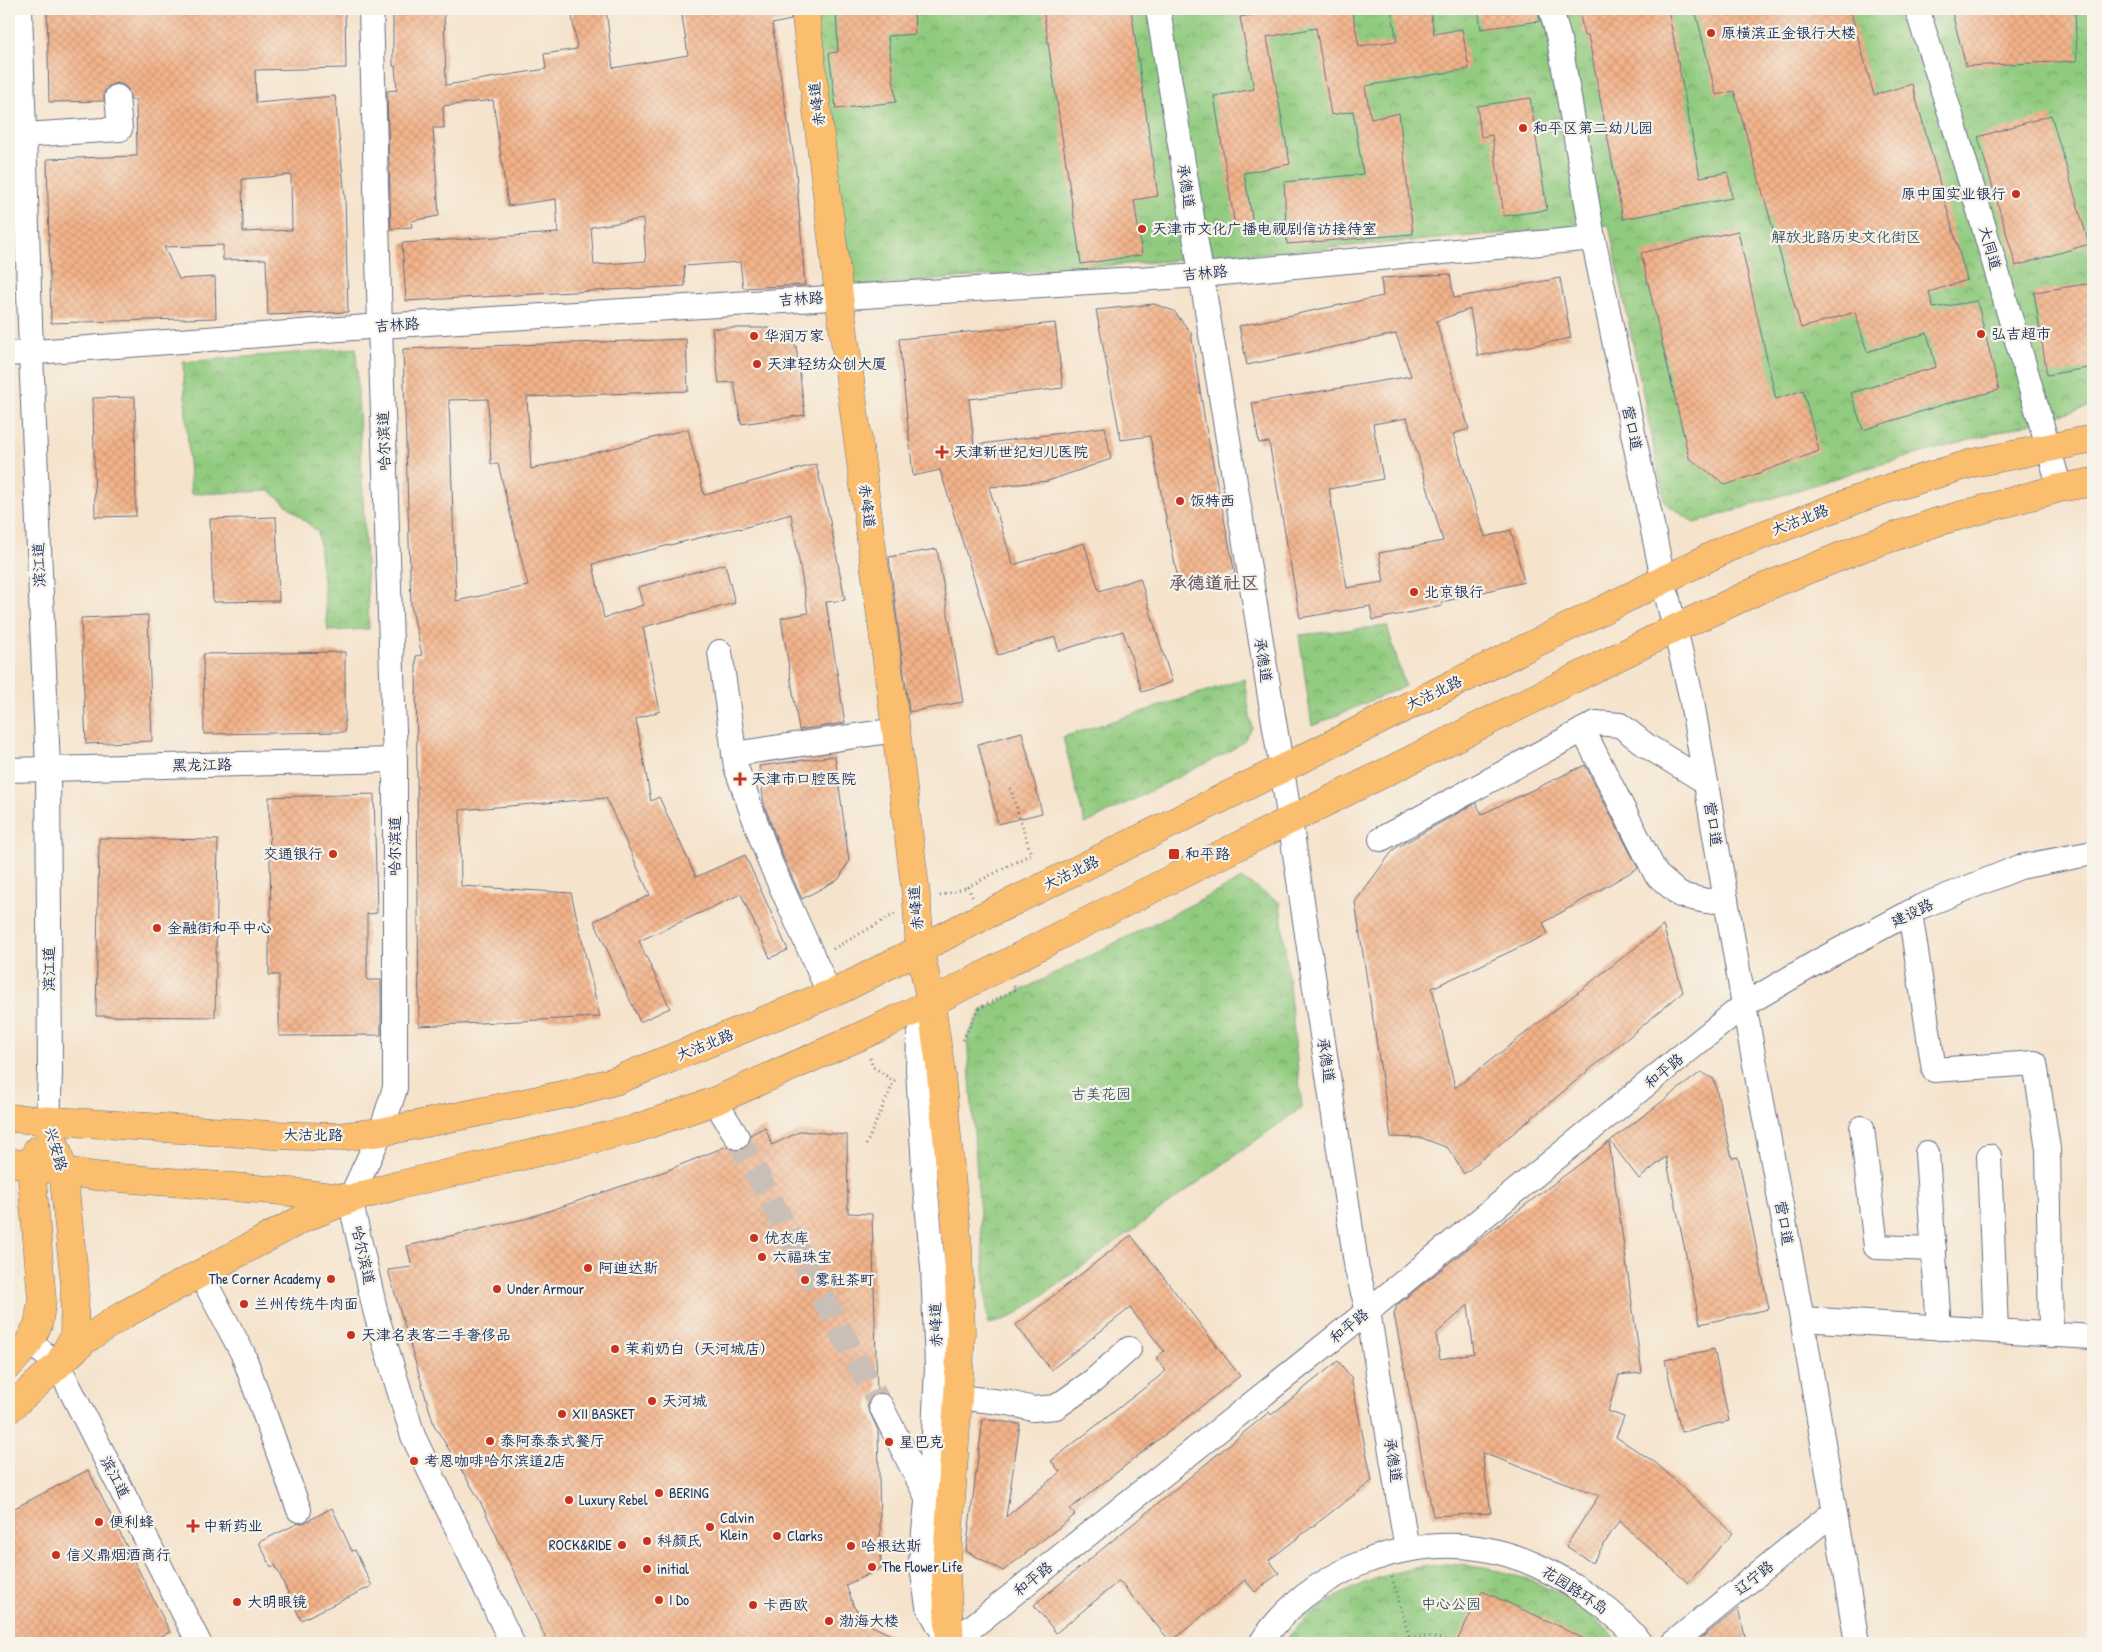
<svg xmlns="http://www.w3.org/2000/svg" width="2102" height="1652" font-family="'Patrick Hand','LXGW WenKai TC',sans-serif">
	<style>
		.park { fill: url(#park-crowns); stroke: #567d6e }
		.building { fill: url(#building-cross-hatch); fill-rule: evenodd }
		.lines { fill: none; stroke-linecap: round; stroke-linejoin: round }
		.minor-tunnel { stroke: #c9bfb6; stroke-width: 24; stroke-dasharray: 24 12; stroke-linecap: butt }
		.minor-casing { stroke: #676e84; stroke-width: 26 }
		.major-casing { stroke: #676e84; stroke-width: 29 }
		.path { stroke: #676e84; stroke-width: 3; stroke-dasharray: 1 4; stroke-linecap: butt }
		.minor { stroke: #fff; stroke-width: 24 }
		.major { stroke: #fabe6e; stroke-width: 28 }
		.poi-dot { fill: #c8321e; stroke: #f7f3e8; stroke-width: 2 }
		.labels { text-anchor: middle; stroke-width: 4.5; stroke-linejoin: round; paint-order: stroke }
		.poi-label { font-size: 15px; fill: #1b2f5e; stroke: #f7f3e8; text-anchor: start }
		.street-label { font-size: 15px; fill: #1b2f5e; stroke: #f7f3e8 }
		.park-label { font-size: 15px; fill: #385666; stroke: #f7f3e8 }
		.quarter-label { font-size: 18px; font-weight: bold; fill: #675d6d; stroke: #f7f3e8 }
	</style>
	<defs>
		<pattern id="park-crowns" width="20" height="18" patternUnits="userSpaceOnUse" patternTransform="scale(1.25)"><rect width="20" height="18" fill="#91cb7f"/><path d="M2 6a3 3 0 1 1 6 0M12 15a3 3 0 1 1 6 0" fill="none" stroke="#76a56b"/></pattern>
		<pattern id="building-cross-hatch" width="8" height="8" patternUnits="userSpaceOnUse" patternTransform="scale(1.25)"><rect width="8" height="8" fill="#f3b389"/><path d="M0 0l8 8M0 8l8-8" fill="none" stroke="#d09a79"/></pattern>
	</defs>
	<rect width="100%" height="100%" fill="#f7f3e8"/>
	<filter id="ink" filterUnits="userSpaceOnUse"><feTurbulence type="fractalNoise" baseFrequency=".02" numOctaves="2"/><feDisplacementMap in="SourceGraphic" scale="10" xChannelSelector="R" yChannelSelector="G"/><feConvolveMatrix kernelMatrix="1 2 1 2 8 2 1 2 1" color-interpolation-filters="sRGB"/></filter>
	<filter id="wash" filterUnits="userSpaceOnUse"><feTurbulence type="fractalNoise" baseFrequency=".0096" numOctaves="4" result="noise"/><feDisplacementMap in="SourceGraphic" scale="20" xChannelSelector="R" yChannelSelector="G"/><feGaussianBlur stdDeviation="1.12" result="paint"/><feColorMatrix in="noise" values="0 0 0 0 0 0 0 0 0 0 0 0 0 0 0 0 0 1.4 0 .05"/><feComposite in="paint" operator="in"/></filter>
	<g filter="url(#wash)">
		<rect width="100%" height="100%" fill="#f5e3cc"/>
		<g class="park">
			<path d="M809,9H2093V406L1857,471L1695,523L1665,503L1609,225L847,287Z"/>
			<path d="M356,348L369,629L328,631L318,532L270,491L191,494L183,362Z"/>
			<path d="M1387,626L1405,686L1312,726L1299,635Z"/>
			<path d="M1244,679L1252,728L1243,742L1230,751L1085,824L1063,737Z"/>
			<path d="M1242,879L1280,903L1302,1107L1014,1316L988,1325L967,1037L982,1010Z"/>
			<path d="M1444,1564C1512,1566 1574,1591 1620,1643H1283C1323,1593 1382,1570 1444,1564Z"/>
		</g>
		<g id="blocks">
			<g class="building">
				<path d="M47,9H345L346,68L255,70L256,103L335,96L345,197L348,312L268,315L266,259L223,260V245L164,247L179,279L215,277L216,318L51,323L47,159L137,156L136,100H131L128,89L123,85L116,83L109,86L104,92V101L49,102ZM291,175L292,230L243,232L242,179Z"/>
				<path d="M393,9H444L446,85L546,69L544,54L577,49L571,9H606L613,68L688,55L681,9H790L791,20L772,24L796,171L805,285L743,288L740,262L684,266L685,286L406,301L402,243L558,233L556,199L508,206L493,100L443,106L444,128H433L439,216L411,221L412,227L391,229L387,91L397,90L395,66H393ZM643,219L646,261L594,265L591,227Z"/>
				<path d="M836,9H914L915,34L888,36L896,102L836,109L829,53L838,52Z"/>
				<path d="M1043,9H1131L1158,196L1134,200L1142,255L1081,264Z"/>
				<path d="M1286,9H1352L1359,46L1397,41L1391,9H1430L1434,34L1462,29L1469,69L1365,86L1371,119L1399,113L1413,234L1287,244L1284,182L1363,174L1353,111L1331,115L1316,28L1267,37L1290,164L1244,173L1253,223L1235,226L1214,96L1254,89L1240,17Z"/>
				<path d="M1478,9H1538L1540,21L1481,29Z"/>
				<path d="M1579,9H1668L1700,177L1728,172L1732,198L1623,219L1588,35L1584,36Z"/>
				<path d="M1695,9H1850L1874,95L1912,84L1967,280L1929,292L1933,308L1977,301L1999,390L1945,404L1863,430L1851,393L1936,367L1927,333L1867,352L1855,312L1801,328L1734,91L1716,95Z"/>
				<path d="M1951,9H2075L2077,61L1966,66Z"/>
				<path d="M1530,98L1547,210L1504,216L1492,135L1481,137L1477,106Z"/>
				<path d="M2051,115L2089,244L2016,266L1978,137Z"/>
				<path d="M1738,231L1776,399L1803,390L1819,451L1726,485L1689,458L1641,253Z"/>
				<path d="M1450,274L1454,298L1560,278L1571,338L1478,356L1470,309L1436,321L1469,429L1453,434L1485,537L1511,530L1524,582L1442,602V606L1373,620L1370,606L1300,618L1269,442L1259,443L1252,403L1411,376L1396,334L1247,365L1239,326L1383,296L1381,278ZM1407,418L1443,541L1379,553L1384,582L1347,588L1329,489L1383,479L1373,424Z"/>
				<path d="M2093,283V367L2047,375L2034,292Z"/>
				<path d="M1154,304L1174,311L1191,333L1206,428L1235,574L1179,585L1150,436L1121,440L1096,310Z"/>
				<path d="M1055,323L1063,388L969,399L974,445L1105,427L1111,459L1048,481L989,487L1013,565L1084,543L1099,591L1140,578L1172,682L1142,692L1123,631L1059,651L1055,637L998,655L940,470L913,476L899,339Z"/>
				<path d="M712,328H768L784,332L796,346L805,415L741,424L734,382L719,383Z"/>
				<path d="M686,339L688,391L527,397L531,469L688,429L704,495L816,464L829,516L845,600L826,602L845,723L799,730L781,618L808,613L791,514L740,529L739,528L593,564L604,618L643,605L638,587L725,564L735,603L643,627L660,711L636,719L651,801L659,797L696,877L745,855L788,950L770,958L741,894L639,941L670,1008L640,1022L594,921L650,895L606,798L460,810L461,886L571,893L600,1017L419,1026L416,656L422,655L411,605L403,349ZM488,399L491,464H498L528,586L456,601L449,400Z"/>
				<path d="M135,397L136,516L95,517L93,398Z"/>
				<path d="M276,517L279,601L213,602L210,519Z"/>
				<path d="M937,549L963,702L909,712L889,557Z"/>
				<path d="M148,615L152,741L86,744L81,618Z"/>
				<path d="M345,652V732L204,734L203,654Z"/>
				<path d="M1022,732L1042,813L998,824L978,744Z"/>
				<path d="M835,756L849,861L839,879L802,899L783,857L764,804L759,766Z"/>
				<path d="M1585,765L1638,868L1543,923L1548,934L1432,988L1455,1088L1663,926L1683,992L1464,1174L1448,1148L1422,1138L1391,1137L1355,902L1394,849L1476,803L1482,814Z"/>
				<path d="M374,794L377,913L367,914V980H381V1035L279,1036V975H269V921H271L269,797Z"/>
				<path d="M99,838L218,840L215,1017L96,1016Z"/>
				<path d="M1701,1072L1714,1079L1732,1158L1738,1157L1769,1309L1700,1324L1666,1157L1639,1179L1610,1141Z"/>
				<path d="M765,1127L772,1145L801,1131L847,1135L848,1213L872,1214L877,1393L870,1398L867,1406L878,1430L881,1568L846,1585L854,1607L861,1616L870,1625L907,1643H548L479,1499L434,1425L388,1270L412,1267L407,1246L528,1218L663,1172L727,1146L737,1151L744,1149L749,1143L750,1135Z"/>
				<path d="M1609,1142L1642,1373L1619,1375L1608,1411L1624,1417L1616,1437L1656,1463L1733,1533L1688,1583L1619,1521L1592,1563L1566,1546L1599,1495L1482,1453L1491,1513L1433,1516L1394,1314L1397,1305L1463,1252ZM1468,1305L1474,1353L1440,1359L1436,1334Z"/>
				<path d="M1131,1235L1240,1376L1070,1509L1075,1515L1003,1571L966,1551L983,1419L1020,1424L1006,1517L1060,1472L1051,1461L1166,1371L1156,1358L1164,1351L1130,1308L1051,1370L1016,1325Z"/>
				<path d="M1714,1349L1729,1421L1681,1432L1665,1360Z"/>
				<path d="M1338,1361L1351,1377L1372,1481L1269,1560L1279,1573L1255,1592L1245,1580L1171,1642L1119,1581L1056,1633L1034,1605L1269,1412L1271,1415Z"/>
				<path d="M88,1470L170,1632L147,1643H9V1511Z"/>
				<path d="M332,1508L352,1551L355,1550L372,1586L301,1620L275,1565L271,1567L259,1542L299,1523H304Z"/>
				<path d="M1482,1591L1548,1621L1592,1643H1456Z"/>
				<path d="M1738,1609L1747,1643H1695Z"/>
			</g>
		</g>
	</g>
	<g filter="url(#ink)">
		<use href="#blocks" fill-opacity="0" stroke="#676e84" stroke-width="1"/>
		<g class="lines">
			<path class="minor-tunnel" d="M737,1137L881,1406"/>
			<defs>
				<g id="minor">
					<path d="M20,9L31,353L48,768L50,1072L48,1121"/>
					<path d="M371,9L380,326L395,760V1088L381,1132L350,1199L376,1314L413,1436L512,1643"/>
					<path d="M1158,9L1290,820L1357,1270L1368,1311L1407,1550"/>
					<path d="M1551,9L1559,39L1593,238L1663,579L1691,696L1744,1005L1802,1319L1857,1643"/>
					<path d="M1917,9L1954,125L2060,488"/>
					<path d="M24,135L120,129L117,97"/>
					<path d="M9,354L380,326L1201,275L1593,238"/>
					<path d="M720,652L736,767L770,862L830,995"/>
					<path d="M1583,730L1656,874L1680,895L1706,901L1726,900"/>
					<path d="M734,754L896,730"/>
					<path d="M9,770L395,760"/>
					<path d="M1381,839L1596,723L1620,725L1647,746L1706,782"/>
					<path d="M1910,912L1934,1070L2035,1063L2048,1149L2051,1335"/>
					<path d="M931,1003L919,1037L918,1070L925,1183L933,1266L937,1367L934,1434L921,1561L928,1606L949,1643"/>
					<path d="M715,1101L737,1137"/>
					<path d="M1862,1128L1876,1247L1934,1249"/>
					<path d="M1927,1153L1939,1328"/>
					<path d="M1989,1156L1996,1331"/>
					<path d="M200,1273L243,1354L299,1510"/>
					<path d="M1802,1319L2093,1337"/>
					<path d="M28,1344L41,1351L58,1365L199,1643"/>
					<path d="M958,1397L1009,1403L1033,1409L1056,1407L1093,1381L1129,1349"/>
					<path d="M881,1406L928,1499"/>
					<path d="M952,1643L1368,1311L1744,1005L1819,961L1920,907L2020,867L2093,853"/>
					<path d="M1261,1643C1307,1573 1402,1534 1484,1549C1520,1555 1551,1571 1581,1590C1603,1605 1625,1622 1640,1643"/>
					<path d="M1673,1643L1834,1512"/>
				</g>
				<g id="major">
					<path d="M805,9L839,296L896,730L917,904L920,950L931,1003L940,1065L958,1247L961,1332L958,1397L946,1576L950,1643"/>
					<path d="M9,1118L272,1135L338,1137L381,1132L509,1106L567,1094L615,1081L842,989L982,917L1728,548L1877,492L1973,463L2093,439"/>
					<path d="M9,1162L95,1176L282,1191L349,1199"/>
					<path d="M9,1365L28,1344L38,1325L42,1300L31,1166L37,1150"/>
					<path d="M58,1365L85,1340L123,1315L304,1218L350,1199L399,1185L632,1130L715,1101L861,1036L931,1003L1070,930L1290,820L1676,628L1765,587L1864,547L1937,522L2060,488L2093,482"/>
					<path d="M9,1409L58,1365L74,1337L75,1285L63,1170L48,1121"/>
				</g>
			</defs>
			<use href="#minor" class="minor-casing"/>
			<use href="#major" class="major-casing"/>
			<g class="path">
				<path d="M940,896L968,887"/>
				<path d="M972,897L968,887L1031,854L1010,787"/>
				<path d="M833,949L895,914"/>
				<path d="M963,1040L978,1009L1016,989L1014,986"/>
				<path d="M870,1058L873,1067L894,1081"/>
				<path d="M866,1145L894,1081L897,1079"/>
				<path d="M1392,1577L1411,1643"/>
				<path d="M1390,1643C1414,1636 1426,1635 1451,1641"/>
			</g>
			<use href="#minor" class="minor"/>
			<use href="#major" class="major"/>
		</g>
	</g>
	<g class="poi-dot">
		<circle cx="1711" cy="33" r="5"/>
		<circle cx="1523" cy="128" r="5"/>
		<circle cx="2016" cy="194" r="5"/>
		<circle cx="1142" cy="229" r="5"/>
		<circle cx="1981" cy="334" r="5"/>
		<circle cx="754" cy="336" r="5"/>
		<circle cx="757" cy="364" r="5"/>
		<path d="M939.5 444.5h5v5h5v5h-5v5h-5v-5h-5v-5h5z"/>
		<circle cx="1180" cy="501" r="5"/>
		<circle cx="1414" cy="592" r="5"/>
		<path d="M737.5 771.5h5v5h5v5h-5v5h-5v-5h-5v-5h5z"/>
		<circle cx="333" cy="854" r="5"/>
		<rect x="1168" y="848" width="12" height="12" rx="2.5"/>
		<circle cx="157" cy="928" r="5"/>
		<circle cx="754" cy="1238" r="5"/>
		<circle cx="762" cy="1257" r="5"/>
		<circle cx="588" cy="1268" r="5"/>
		<circle cx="331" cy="1279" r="5"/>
		<circle cx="805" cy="1280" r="5"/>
		<circle cx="497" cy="1289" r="5"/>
		<circle cx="244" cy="1304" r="5"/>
		<circle cx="351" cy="1335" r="5"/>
		<circle cx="615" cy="1349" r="5"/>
		<circle cx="652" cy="1401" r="5"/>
		<circle cx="562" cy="1414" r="5"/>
		<circle cx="490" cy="1441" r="5"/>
		<circle cx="889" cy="1442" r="5"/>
		<circle cx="414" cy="1461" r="5"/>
		<circle cx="659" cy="1493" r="5"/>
		<circle cx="569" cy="1500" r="5"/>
		<circle cx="99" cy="1522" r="5"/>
		<path d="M190.5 1518.5h5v5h5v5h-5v5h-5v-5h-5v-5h5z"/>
		<circle cx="710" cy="1527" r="5"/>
		<circle cx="777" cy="1536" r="5"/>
		<circle cx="647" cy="1541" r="5"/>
		<circle cx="622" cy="1545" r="5"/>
		<circle cx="851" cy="1546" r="5"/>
		<circle cx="56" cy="1555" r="5"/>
		<circle cx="872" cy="1567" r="5"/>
		<circle cx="647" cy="1569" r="5"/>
		<circle cx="659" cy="1600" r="5"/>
		<circle cx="237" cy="1602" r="5"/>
		<circle cx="753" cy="1605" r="5"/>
		<circle cx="829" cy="1621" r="5"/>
	</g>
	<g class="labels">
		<g class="poi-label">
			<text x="1721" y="38">原横滨正金银行大楼</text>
			<text x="1533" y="133">和平区第二幼儿园</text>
			<text x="2006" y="199" text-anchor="end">原中国实业银行</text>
			<text x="1152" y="234">天津市文化广播电视剧信访接待室</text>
			<text x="1991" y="339">弘吉超市</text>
			<text x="764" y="341">华润万家</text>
			<text x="767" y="369">天津轻纺众创大厦</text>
			<text x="953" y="457">天津新世纪妇儿医院</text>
			<text x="1190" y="506">饭特西</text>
			<text x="1424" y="597">北京银行</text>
			<text x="751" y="784">天津市口腔医院</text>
			<text x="323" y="859" text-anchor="end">交通银行</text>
			<text x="1185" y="859">和平路</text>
			<text x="167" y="933">金融街和平中心</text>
			<text x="764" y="1243">优衣库</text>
			<text x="772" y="1262">六福珠宝</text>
			<text x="598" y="1273">阿迪达斯</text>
			<text x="321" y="1284" text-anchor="end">The Corner Academy</text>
			<text x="815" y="1285">雾社茶町</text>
			<text x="507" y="1294">Under Armour</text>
			<text x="254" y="1309">兰州传统牛肉面</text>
			<text x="361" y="1340">天津名表客二手奢侈品</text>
			<text x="625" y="1354">茉莉奶白（天河城店）</text>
			<text x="662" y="1406">天河城</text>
			<text x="572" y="1419">XII BASKET</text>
			<text x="500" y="1446">泰阿泰泰式餐厅</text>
			<text x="899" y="1447">星巴克</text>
			<text x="424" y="1466">考恩咖啡哈尔滨道2店</text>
			<text x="669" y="1498">BERING</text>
			<text x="579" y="1505">Luxury Rebel</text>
			<text x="720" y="1523">Calvin<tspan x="720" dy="17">Klein</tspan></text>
			<text x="109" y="1527">便利蜂</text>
			<text x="203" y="1531">中新药业</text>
			<text x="787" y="1541">Clarks</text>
			<text x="657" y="1546">科颜氏</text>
			<text x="612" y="1550" text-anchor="end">ROCK&amp;RIDE</text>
			<text x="861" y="1551">哈根达斯</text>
			<text x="66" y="1560">信义鼎烟酒商行</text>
			<text x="882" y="1572">The Flower Life</text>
			<text x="657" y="1574">initial</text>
			<text x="669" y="1605">I Do</text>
			<text x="247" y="1607">大明眼镜</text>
			<text x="763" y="1610">卡西欧</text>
			<text x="839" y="1626">渤海大楼</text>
		</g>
		<g class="street-label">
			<text transform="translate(817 104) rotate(-97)" y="5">赤峰道</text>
			<text transform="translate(1186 186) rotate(81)" y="5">承德道</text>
			<text transform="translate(1990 248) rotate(74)" y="5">大同道</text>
			<text transform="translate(1205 273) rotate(-5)" y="5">吉林路</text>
			<text transform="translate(801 299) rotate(-4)" y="5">吉林路</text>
			<text transform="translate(397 325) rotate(-4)" y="5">吉林路</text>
			<text transform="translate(1632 428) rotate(78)" y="5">营口道</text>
			<text transform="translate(384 441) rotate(-92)" y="5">哈尔滨道</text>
			<text transform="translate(867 506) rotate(83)" y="5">赤峰道</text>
			<text transform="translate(1800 520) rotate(-21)" y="5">大沽北路</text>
			<text transform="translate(39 565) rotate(-92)" y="5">滨江道</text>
			<text transform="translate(1263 660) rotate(81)" y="5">承德道</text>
			<text transform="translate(1434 693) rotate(-26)" y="5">大沽北路</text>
			<text transform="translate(202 765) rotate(-1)" y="5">黑龙江路</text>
			<text transform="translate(1713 824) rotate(81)" y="5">营口道</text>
			<text transform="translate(395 846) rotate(-90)" y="5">哈尔滨道</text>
			<text transform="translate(1071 873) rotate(-26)" y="5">大沽北路</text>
			<text transform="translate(916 908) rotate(-95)" y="5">赤峰道</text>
			<text transform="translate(1912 913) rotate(-26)" y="5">建设路</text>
			<text transform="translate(49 969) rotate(-90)" y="5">滨江道</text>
			<text transform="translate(705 1045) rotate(-22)" y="5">大沽北路</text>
			<text transform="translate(1326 1060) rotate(81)" y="5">承德道</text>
			<text transform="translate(1664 1071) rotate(-40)" y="5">和平路</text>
			<text x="313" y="1140">大沽北路</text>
			<text transform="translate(56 1149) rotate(74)" y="5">兴安路</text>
			<text transform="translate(1784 1223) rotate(80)" y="5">营口道</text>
			<text transform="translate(363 1255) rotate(77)" y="5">哈尔滨道</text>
			<text transform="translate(936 1325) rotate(-92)" y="5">赤峰道</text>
			<text transform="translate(1349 1326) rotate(-39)" y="5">和平路</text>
			<text transform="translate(1393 1460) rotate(81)" y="5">承德道</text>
			<text transform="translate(115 1477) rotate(63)" y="5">滨江道</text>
			<text transform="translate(1754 1578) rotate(-39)" y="5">辽宁路</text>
			<text transform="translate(1033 1579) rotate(-39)" y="5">和平路</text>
			<text transform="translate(1575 1590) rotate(33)" y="5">花园路环岛</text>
		</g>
		<g class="park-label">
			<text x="1846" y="242">解放北路历史文化街区</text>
			<text x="1101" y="1099">古美花园</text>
			<text x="1451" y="1609">中心公园</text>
		</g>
		<g class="quarter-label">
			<text x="1214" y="589">承德道社区</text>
		</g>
	</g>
	<rect width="2102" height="1652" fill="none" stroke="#f7f3e8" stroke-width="30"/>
</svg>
